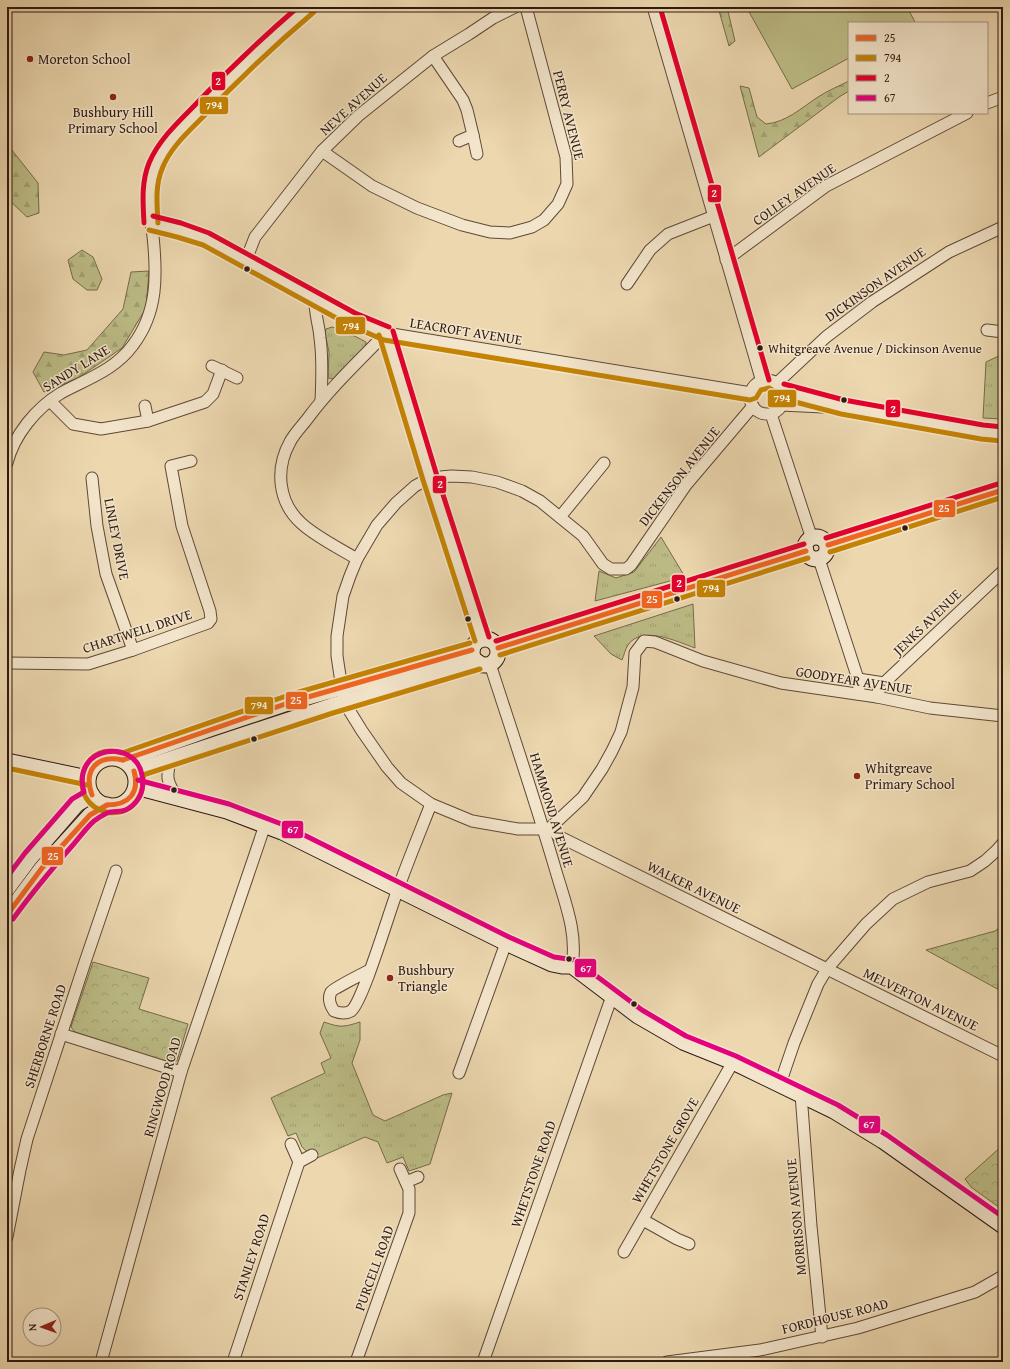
<svg xmlns="http://www.w3.org/2000/svg" width="1010" height="1369" font-family="'Gentium Book Plus',serif">
	<style>
		.grass { fill: url(#grass-tufts); stroke: #766b4c }
		.forest { fill: url(#forest-firs); stroke: #766b4c }
		.park { fill: url(#park-crowns); stroke: #766b4c }
		.pitch { fill: #bdbd87; stroke: #766b4c }
		.lines { fill: none; stroke-linecap: round; stroke-linejoin: round }
		.street-casing { stroke: #5e4838; stroke-width: 13 }
		.secondary-casing { stroke: #2e1911; stroke-width: 17 }
		.street { stroke: #f3e5cb; stroke-width: 11 }
		.secondary { stroke: #f3e5cb; stroke-width: 15 }
		.bus-1-casing { stroke: #f3e5cb; stroke-width: 8 }
		.bus-2-casing { stroke: #f3e5cb; stroke-width: 8 }
		.bus-3-casing { stroke: #f3e5cb; stroke-width: 8 }
		.bus-4-casing { stroke: #f3e5cb; stroke-width: 8 }
		.bus-1 { stroke: #f26522; stroke-width: 5 }
		.bus-2 { stroke: #c58304; stroke-width: 5 }
		.bus-3 { stroke: #e4002b; stroke-width: 5 }
		.bus-4 { stroke: #e5007d; stroke-width: 5 }
		.poi-dot { fill: #8f2418; stroke: #f3e5cb; stroke-width: 1.5 }
		.bus-dot { fill: #2e1911; stroke: #f3e5cb; stroke-width: 1.5 }
		.labels { text-anchor: middle; stroke-width: 3; stroke-linejoin: round; paint-order: stroke }
		.bus-label { font-size: 13px; fill: #2e1911; stroke: #f3e5cb; text-anchor: start }
		.poi-label { font-size: 14px; fill: #2e1911; stroke: #f3e5cb; text-anchor: start }
		.street-label { font-size: 14px; fill: #2e1911; stroke: #f3e5cb }
		.line-badge { stroke: #f3e5cb; stroke-width: 1.5 }
		.badge-label { font-size: 11px; text-anchor: middle; font-weight: bold; fill: #fff }
	</style>
	<defs>
		<pattern id="grass-tufts" width="24" height="20" patternUnits="userSpaceOnUse"><rect width="24" height="20" fill="#bdbd87"/><path d="M3 7l-1-3M5 7V3M7 7l1-3M15 17l-1-3M17 17v-4M19 17l1-3" fill="none" stroke="#a3a274"/></pattern>
		<pattern id="forest-firs" width="22" height="20" patternUnits="userSpaceOnUse"><rect width="22" height="20" fill="#bdbd87"/><path d="M5 1l3.5 6h-7zM16 11l3.5 6h-7z" fill="#a3a274"/></pattern>
		<pattern id="park-crowns" width="20" height="18" patternUnits="userSpaceOnUse"><rect width="20" height="18" fill="#bdbd87"/><path d="M2 6a3 3 0 1 1 6 0M12 15a3 3 0 1 1 6 0" fill="none" stroke="#a3a274"/></pattern>
	</defs>
	<rect width="100%" height="100%" fill="#ecd7af"/>
	<filter id="stains"><feTurbulence type="fractalNoise" baseFrequency=".005" numOctaves="4"/><feColorMatrix values="0 0 0 0 .2 0 0 0 0 .09 0 0 0 0 .02 0 0 0 .5 -.17"/></filter>
	<radialGradient id="worn" r=".72"><stop offset=".6" stop-color="#630" stop-opacity="0"/><stop offset="1" stop-color="#630" stop-opacity=".3"/></radialGradient>
	<g class="grass">
		<path d="M332,327L345,331L366,342V348L334,379L328,378L329,352L325,334L326,329Z"/>
		<path d="M1003,354V419L983,418L986,362Z"/>
		<path d="M661,537L685,577L595,601L599,571L616,578L634,572Z"/>
		<path d="M693,604L695,648C676,641 642,625 628,645C625,649 624,656 622,660L611,654L594,636Z"/>
		<path d="M324,1022C341,1028 344,1027 360,1022V1040L352,1063L373,1115L385,1121L443,1095L452,1093L430,1164L409,1171L403,1157L387,1163L378,1142L365,1137L315,1159L302,1147L296,1133L288,1136L271,1098L325,1073L321,1063L331,1058L320,1033Z"/>
	</g>
	<g class="forest">
		<path d="M718,7H727L735,41L729,46Z"/>
		<path d="M849,81V91L839,97L759,157L740,86L749,88L757,117L766,124C787,122 801,108 818,97C827,91 839,86 849,81Z"/>
		<path d="M7,144L38,183L39,213L27,217L7,198Z"/>
		<path d="M82,250L93,257L102,279L97,290H87L73,279L68,260Z"/>
		<path d="M149,271L146,308L122,348L78,378L44,392L33,372L44,352L64,355L87,350L123,309L131,272Z"/>
	</g>
	<g class="park">
		<path d="M1003,925V992L926,950L995,931Z"/>
		<path d="M93,962L149,978L139,1009L188,1024L177,1061L167,1063L75,1032L71,1027Z"/>
		<path d="M1003,1145V1210L971,1187L965,1179Z"/>
	</g>
	<path class="pitch" d="M753,7H907L915,22L912,23H849V58L792,89L748,10Z"/>
	<g class="lines">
		<defs>
			<g id="street">
				<path d="M653,7L762,382"/>
				<path d="M433,56L463,100L467,110L473,135L459,141"/>
				<path d="M987,103L1003,97"/>
				<path d="M473,135L477,154"/>
				<path d="M322,151L372,186L417,208L462,225L490,232L510,233L532,227L544,220L558,204L567,184L566,157L526,7"/>
				<path d="M151,223L179,230L206,239L315,298L352,319L386,333L751,393"/>
				<path d="M246,260L255,237L322,151L358,116L433,56L469,34L493,18L515,7"/>
				<path d="M726,260L826,186L967,113"/>
				<path d="M627,284L650,250L668,234L714,216"/>
				<path d="M315,298C314,312 319,324 320,338C323,359 322,380 321,401"/>
				<path d="M987,330L1003,332"/>
				<path d="M386,333L430,478L482,639"/>
				<path d="M212,366L237,378"/>
				<circle cx="767" cy="397" r="17"/>
				<path d="M776,384L826,337L872,302L949,252L1003,227"/>
				<path d="M782,391L842,407L982,432L1003,434"/>
				<path d="M50,401L73,424L101,429L148,421L205,402L213,394L222,370"/>
				<path d="M781,405L823,407"/>
				<path d="M145,406L148,421"/>
				<path d="M753,406L686,485L631,565L626,569H611L603,564L583,536L540,501L522,491L497,482L472,477L451,476L430,478L415,486L396,503L377,525L357,559L350,576L343,596L337,636V656L344,702L362,731L387,767L401,783L431,804L472,821L518,829H543L551,827L583,797L602,769L612,751L621,732L633,687L635,653L644,641L655,642L703,661L781,683L877,697L930,708L1003,716"/>
				<path d="M771,414L812,539"/>
				<path d="M7,463C14,435 36,408 61,393C87,379 115,370 133,345C158,312 157,275 153,236C150,216 147,195 152,176C157,152 177,134 193,117C230,78 268,42 309,7"/>
				<path d="M92,478L97,526L106,574L133,650"/>
				<path d="M560,517L604,463"/>
				<path d="M357,559C339,548 316,537 301,523C278,502 275,469 290,442C294,434 302,426 308,418C331,387 359,361 386,333"/>
				<path d="M819,559L858,679L859,689L858,694"/>
				<path d="M7,663L88,664L133,650L208,623L211,619L210,611L182,526L171,466L191,461"/>
				<path d="M490,664C512,732 535,800 555,868C564,900 578,932 572,966"/>
				<path d="M858,679L884,683"/>
				<path d="M877,697L878,692L884,683L1003,571"/>
				<path d="M171,758C166,776 166,782 178,798"/>
				<path d="M551,827L558,836L1003,1056"/>
				<path d="M370,970C364,973 333,989 331,992C328,998 330,1005 334,1011C339,1013 346,1014 351,1011C363,1002 390,909 398,889C408,861 420,832 431,804"/>
				<path d="M61,1034L181,1072"/>
				<path d="M459,1073L506,943"/>
				<path d="M780,1084L794,1043L818,984L827,969L866,924L893,899L928,882L970,871L985,861L997,850L1003,843"/>
				<path d="M801,1094L811,1226L822,1337"/>
				<path d="M291,1144L299,1162L312,1155"/>
				<path d="M406,1182L418,1177"/>
				<path d="M643,1220L677,1239L689,1244"/>
				<path d="M7,1237L20,1170L27,1139L85,962L116,871"/>
				<path d="M624,1252L733,1062"/>
				<path d="M101,1362L181,1072L265,825"/>
				<path d="M233,1362L299,1162"/>
				<path d="M356,1362L409,1213V1189L400,1169"/>
				<path d="M483,1362L612,996"/>
				<path d="M667,1362L760,1350L858,1328L975,1292L1003,1276"/>
			</g>
			<g id="secondary">
				<circle cx="816" cy="548" r="11"/>
				<path d="M828,545L1003,490"/>
				<circle cx="485" cy="652" r="13"/>
				<path d="M498,648L806,551"/>
				<circle cx="112" cy="782" r="24"/>
				<path d="M123,760L210,729L294,701L472,650"/>
				<path d="M7,761L88,778"/>
				<path d="M134,771L331,706L478,662"/>
				<path d="M136,787L227,811L282,832L506,943L552,964L562,966H572L638,1016L683,1042L733,1062L834,1111L883,1141L1003,1226"/>
				<path d="M7,889L30,858L77,804L92,795"/>
				<path d="M7,915L42,868L90,815L107,805"/>
			</g>
		</defs>
		<use href="#street" class="street-casing"/>
		<use href="#secondary" class="secondary-casing"/>
		<use href="#street" class="street"/>
		<use href="#secondary" class="secondary"/>
		<defs>
			<g id="bus-1">
				<path d="M828,545L1003,490"/>
				<path d="M498,648L806,551"/>
				<path d="M123,760L294,701L472,650"/>
				<path d="M92,795C83,770 97,754 123,760"/>
				<path d="M107,805C129,805 140,793 134,771"/>
				<path d="M7,915L42,868L90,815L107,805"/>
			</g>
			<g id="bus-2">
				<path d="M158,223C157,204 155,186 162,169C170,148 188,132 203,117C238,80 275,45 314,12"/>
				<path d="M149,230L177,237L203,245L349,325L384,340L750,400L756,398L761,390L769,388L774,391L780,398L841,414L981,439L1002,441"/>
				<path d="M379,335L423,480L475,641"/>
				<path d="M830,552L1003,497"/>
				<path d="M470,643L292,694L122,753C118,752 114,751 110,751C78,751 69,803 106,812C115,814 125,812 132,806C141,798 144,787 143,775L333,713L480,669"/>
				<path d="M500,655L808,558"/>
				<path d="M7,768L87,785"/>
			</g>
			<g id="bus-3">
				<path d="M660,7L769,380"/>
				<path d="M153,216L181,223L209,233L355,313L389,327"/>
				<path d="M144,223C143,203 141,183 149,163C158,141 177,123 194,106C227,71 262,38 298,7"/>
				<path d="M393,331L437,476L489,637"/>
				<path d="M784,384L844,400L983,425L1003,427"/>
				<path d="M826,538L1001,483"/>
				<path d="M496,641L804,544"/>
			</g>
			<g id="bus-4">
				<path d="M138,780L229,804L284,825L509,937L554,957L575,960L642,1010L686,1036L736,1056L838,1105L887,1135L1003,1217"/>
				<path d="M7,877L25,853L72,799L84,792C71,746 135,737 142,775C143,780 143,785 142,790C140,799 132,809 122,811C117,812 112,811 107,813C103,815 98,818 94,821C86,828 79,838 72,846C51,870 31,894 13,919"/>
			</g>
		</defs>
		<use href="#bus-1" class="bus-1-casing"/>
		<use href="#bus-2" class="bus-2-casing"/>
		<use href="#bus-3" class="bus-3-casing"/>
		<use href="#bus-4" class="bus-4-casing"/>
		<use href="#bus-1" class="bus-1"/>
		<use href="#bus-2" class="bus-2"/>
		<use href="#bus-3" class="bus-3"/>
		<use href="#bus-4" class="bus-4"/>
	</g>
	<g class="poi-dot">
		<circle cx="30" cy="59" r="4"/>
		<circle cx="113" cy="97" r="4"/>
		<circle cx="857" cy="776" r="4"/>
		<circle cx="390" cy="978" r="4"/>
	</g>
	<g class="bus-dot">
		<circle cx="247" cy="269" r="3.5"/>
		<circle cx="760" cy="348" r="3.5"/>
		<circle cx="844" cy="400" r="3.5"/>
		<circle cx="905" cy="528" r="3.5"/>
		<circle cx="677" cy="599" r="3.5"/>
		<circle cx="468" cy="619" r="3.5"/>
		<circle cx="254" cy="739" r="3.5"/>
		<circle cx="174" cy="790" r="3.5"/>
		<circle cx="569" cy="959" r="3.5"/>
		<circle cx="634" cy="1004" r="3.5"/>
	</g>
	<g class="labels">
		<g class="bus-label">
			<text x="768" y="353">Whitgreave Avenue / Dickinson Avenue</text>
		</g>
		<g class="poi-label">
			<text x="38" y="64">Moreton School</text>
			<text x="113" y="117" text-anchor="middle">Bushbury Hill<tspan x="113" dy="16">Primary School</tspan></text>
			<text x="865" y="773">Whitgreave<tspan x="865" dy="16">Primary School</tspan></text>
			<text x="398" y="975">Bushbury<tspan x="398" dy="16">Triangle</tspan></text>
		</g>
		<g class="street-label">
			<text transform="translate(353 104) rotate(-42)" y="5">NEVE AVENUE</text>
			<text transform="translate(569 115) rotate(76)" y="5">PERRY AVENUE</text>
			<text transform="translate(794 194) rotate(-35)" y="5">COLLEY AVENUE</text>
			<text transform="translate(875 284) rotate(-35)" y="5">DICKINSON AVENUE</text>
			<text transform="translate(466 331) rotate(9)" y="5">LEACROFT AVENUE</text>
			<text transform="translate(76 368) rotate(-32)" y="5">SANDY LANE</text>
			<text transform="translate(679 476) rotate(-52)" y="5">DICKENSON AVENUE</text>
			<text transform="translate(117 539) rotate(79)" y="5">LINLEY DRIVE</text>
			<text transform="translate(927 622) rotate(-44)" y="5">JENKS AVENUE</text>
			<text transform="translate(137 631) rotate(-18)" y="5">CHARTWELL DRIVE</text>
			<text transform="translate(854 680) rotate(9)" y="5">GOODYEAR AVENUE</text>
			<text transform="translate(552 810) rotate(73)" y="5">HAMMOND AVENUE</text>
			<text transform="translate(694 887) rotate(26)" y="5">WALKER AVENUE</text>
			<text transform="translate(921 999) rotate(26)" y="5">MELVERTON AVENUE</text>
			<text transform="translate(45 1036) rotate(-72)" y="5">SHERBORNE ROAD</text>
			<text transform="translate(162 1087) rotate(-74)" y="5">RINGWOOD ROAD</text>
			<text transform="translate(665 1150) rotate(-60)" y="5">WHETSTONE GROVE</text>
			<text transform="translate(533 1174) rotate(-71)" y="5">WHETSTONE ROAD</text>
			<text transform="translate(796 1217) rotate(-95)" y="5">MORRISON AVENUE</text>
			<text transform="translate(251 1257) rotate(-72)" y="5">STANLEY ROAD</text>
			<text transform="translate(374 1268) rotate(-70)" y="5">PURCELL ROAD</text>
			<text transform="translate(835 1316) rotate(-14)" y="5">FORDHOUSE ROAD</text>
		</g>
	</g>
	<g class="line-badge">
		<rect x="211" y="71" width="15" height="20" rx="4" fill="#e4002b"/>
		<rect x="199" y="96" width="30" height="19" rx="4" fill="#c58304"/>
		<rect x="707" y="184" width="15" height="19" rx="4" fill="#e4002b"/>
		<rect x="335" y="316" width="31" height="19" rx="4" fill="#c58304"/>
		<rect x="767" y="389" width="30" height="19" rx="4" fill="#c58304"/>
		<rect x="885" y="399" width="16" height="19" rx="4" fill="#e4002b"/>
		<rect x="432" y="475" width="15" height="19" rx="4" fill="#e4002b"/>
		<rect x="933" y="499" width="23" height="19" rx="4" fill="#f26522"/>
		<rect x="671" y="574" width="15" height="19" rx="4" fill="#e4002b"/>
		<rect x="696" y="579" width="30" height="19" rx="4" fill="#c58304"/>
		<rect x="641" y="590" width="22" height="19" rx="4" fill="#f26522"/>
		<rect x="285" y="691" width="23" height="19" rx="4" fill="#f26522"/>
		<rect x="244" y="696" width="30" height="19" rx="4" fill="#c58304"/>
		<rect x="281" y="820" width="23" height="19" rx="4" fill="#e5007d"/>
		<rect x="41" y="846" width="23" height="20" rx="4" fill="#f26522"/>
		<rect x="574" y="958" width="23" height="20" rx="4" fill="#e5007d"/>
		<rect x="858" y="1115" width="23" height="19" rx="4" fill="#e5007d"/>
	</g>
	<g class="badge-label">
		<text x="218" y="85">2</text>
		<text x="214" y="109">794</text>
		<text x="714" y="197">2</text>
		<text x="351" y="330">794</text>
		<text x="782" y="402">794</text>
		<text x="893" y="413">2</text>
		<text x="440" y="488">2</text>
		<text x="944" y="512">25</text>
		<text x="679" y="587">2</text>
		<text x="711" y="592">794</text>
		<text x="652" y="603">25</text>
		<text x="296" y="704">25</text>
		<text x="259" y="709">794</text>
		<text x="293" y="833">67</text>
		<text x="53" y="860">25</text>
		<text x="586" y="972">67</text>
		<text x="869" y="1128">67</text>
	</g>
	<rect width="1010" height="1369" fill="none" stroke="#ecd7af" stroke-width="24"/>
	<rect x="8" y="8" width="994" height="1353" fill="none" stroke="#2e1911" stroke-width="2"/>
	<rect x="12" y="12" width="986" height="1345" fill="none" stroke="#2e1911"/>
	<rect x="848" y="22" width="140" height="92" fill="#f3e5cb" stroke="#a49381"/>
	<rect x="856" y="35" width="20" height="6" fill="#f26522" stroke="#a49381"/>
	<text x="884" y="42" font-size="12" fill="#2e1911">25</text>
	<rect x="856" y="55" width="20" height="6" fill="#c58304" stroke="#a49381"/>
	<text x="884" y="62" font-size="12" fill="#2e1911">794</text>
	<rect x="856" y="75" width="20" height="6" fill="#e4002b" stroke="#a49381"/>
	<text x="884" y="82" font-size="12" fill="#2e1911">2</text>
	<rect x="856" y="95" width="20" height="6" fill="#e5007d" stroke="#a49381"/>
	<text x="884" y="102" font-size="12" fill="#2e1911">67</text>
	<g transform="translate(42 1327) rotate(268)"><circle r="19" fill="#f3e5cb" stroke="#a49381"/>
	<path d="M0-3L7 15L0 10L-7 15Z" fill="#8f2418"/>
	<text y="-6" font-size="11" font-weight="bold" text-anchor="middle" fill="#2e1911">N</text>
	</g>
	<rect width="100%" height="100%" filter="url(#stains)"/>
	<rect width="100%" height="100%" fill="url(#worn)"/>
</svg>
